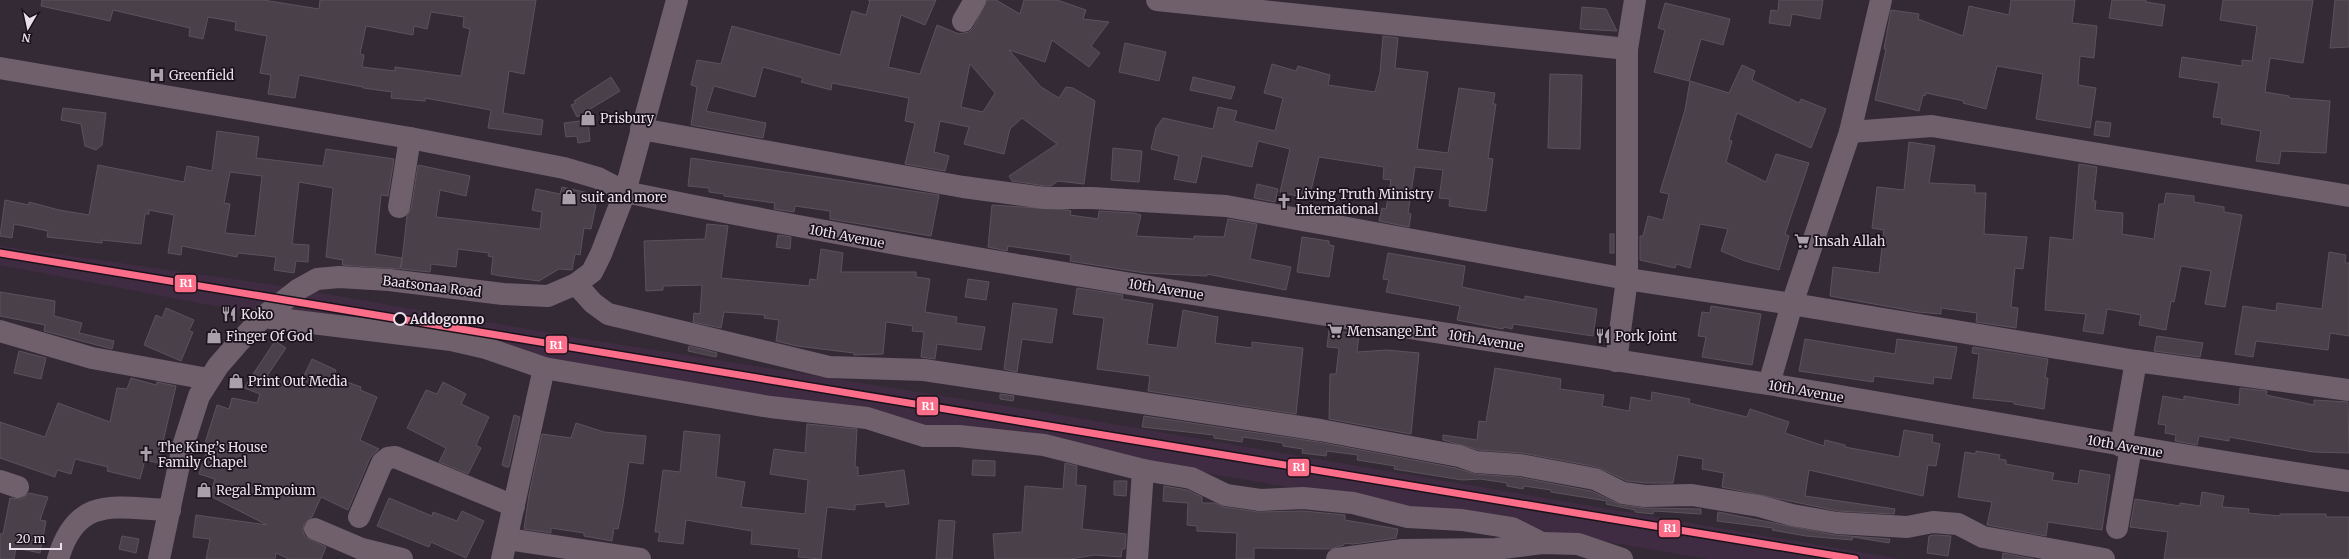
<svg xmlns="http://www.w3.org/2000/svg" width="2349" height="559" font-family="Merriweather,serif">
	<style>
		.built { fill: #402c42 }
		.building { fill: #49404a; stroke: #5b525b; fill-rule: evenodd }
		.lines { fill: none; stroke-linecap: round; stroke-linejoin: round }
		.minor { stroke: #70606c; stroke-width: 22 }
		.rail-1-casing { stroke: #1a121b; stroke-width: 10 }
		.rail-1 { stroke: #fb6d88; stroke-width: 7 }
		.stop-dot { fill: #1a121b; stroke: #eadfeb; stroke-width: 2 }
		.labels { text-anchor: middle; stroke-width: 3.5; stroke-linejoin: round; paint-order: stroke }
		.poi-label { font-size: 13px; fill: #eadfeb; stroke: #1a121b; text-anchor: start }
		.street-label { font-size: 13px; fill: #eadfeb; stroke: #1a121b }
		.stop-label { font-size: 13px; font-weight: bold; fill: #eadfeb; stroke: #1a121b; text-anchor: start }
		.line-badge { stroke: #1a121b; stroke-width: 1.5 }
		.badge-label { font-size: 11px; text-anchor: middle; font-weight: bold; fill: #fff }
	</style>
	<rect width="100%" height="100%" fill="#342a35"/>
	<path class="built" d="M0,246L274,285L585,339L1031,410L1900,559H1708L1014,440L257,314L0,265Z"/>
	<g class="building">
		<path d="M42,0H263L319,9L320,0H536L524,74L509,71L503,113L543,120L541,135L488,128L491,110L425,98V101L391,98L392,92L363,88V87L299,75L295,98L268,94L271,75L260,73L267,36L235,30L236,22L208,17L203,39L189,36L190,28L113,10L110,21L41,6ZM431,12L464,17L463,27L470,29L461,76L395,67V71L362,67L364,55L360,54L366,26L413,35L414,26L427,29Z"/>
		<path d="M868,0H936L925,25L901,15L888,67L920,74L937,25L959,34L969,32L974,27L987,0H996L1020,14L1024,0H1057L1086,10L1083,19L1109,22L1091,46L1100,53L1089,67L1052,40L1045,62L1009,50L1041,87L1059,98L1066,87L1073,88L1095,101L1084,184L1058,181L1051,186H1046L1012,181L1009,176L1057,144L1022,118L1010,129L1004,154L964,144L969,127L940,121L934,152L949,156L945,171L905,164L915,123L905,121L909,98L832,83L831,90L801,82L803,78L763,67L755,97L714,86L706,111L766,123L763,138L691,125L697,87L691,85L697,60L721,64L732,26L840,55L852,11L866,15L870,1ZM970,64L995,93L983,112L961,107Z"/>
		<path d="M1779,0H1823L1820,19L1792,14L1790,26L1769,23L1771,10L1778,11Z"/>
		<path d="M2011,0H2075L2072,23L2097,26L2094,58L2080,56L2078,85L2096,88L2090,128L2036,119L2043,74L1997,66L1986,109L1963,103L1964,101L1926,93L1925,96L1923,95L1919,111L1875,100L1886,49H1884L1891,10L1919,14L1918,19L1963,36L1969,6L2009,15Z"/>
		<path d="M2112,0H2146V2L2165,5L2162,26L2109,18Z"/>
		<path d="M2223,0H2313L2303,63L2270,58L2265,92L2289,96V98L2330,101L2326,153L2281,151L2279,164L2256,161L2261,131L2221,124L2222,118L2213,117L2219,83L2179,77L2182,57L2242,66V60L2252,61L2257,26L2220,20Z"/>
		<path d="M2335,0H2349V47L2330,48Z"/>
		<path d="M1665,3L1730,19L1723,45L1701,39L1689,81L1654,72L1665,30L1658,28Z"/>
		<path d="M1582,7L1606,9L1617,31L1580,29Z"/>
		<path d="M1383,36L1398,38L1395,68L1428,72L1417,149L1448,153L1459,88L1495,93L1493,104H1496L1488,158L1493,159L1486,211L1449,206L1450,199L1439,198L1443,170L1415,167L1408,213L1411,214L1409,227L1379,221L1382,208L1386,209L1391,180L1383,179L1384,167L1319,157L1309,199L1280,192L1290,149L1258,141L1252,167L1202,156L1196,183L1174,179L1179,156L1151,149L1156,128L1163,118L1213,129L1218,107L1237,111L1234,121L1275,131L1283,98L1264,93L1272,64L1296,71L1298,66L1330,75L1328,85L1375,92L1380,73Z"/>
		<path d="M1125,43L1166,52L1159,81L1119,72Z"/>
		<path d="M1742,65L1755,71L1752,80L1799,103L1801,99L1826,109L1811,148L1737,113L1729,140L1732,141L1726,162L1766,182L1776,154L1809,163L1785,234L1789,236L1779,270L1745,261L1721,251L1728,229L1700,224L1690,268L1676,264L1675,268L1640,260V236H1643L1648,216L1663,220L1669,194L1660,192L1685,110L1690,81L1729,93Z"/>
		<path d="M1550,74L1582,75L1580,149L1548,148Z"/>
		<path d="M611,77L620,91L577,117L571,105L576,103L574,101Z"/>
		<path d="M1193,77L1235,87L1231,99L1190,90Z"/>
		<path d="M63,108L106,113L102,145L96,150L85,146L81,124L61,120Z"/>
		<path d="M588,120L590,141L578,143L577,136L566,137L564,123Z"/>
		<path d="M2096,121L2111,123L2109,137L2094,135Z"/>
		<path d="M217,131L259,137L256,158L323,166L326,149L394,159L388,196L381,195L375,254L402,258L400,269L342,265L343,260L326,257L333,188L299,182L292,244L309,245L308,262L296,261L294,273L274,270L276,257L238,253L237,257L182,246L181,255L168,253L174,215L149,210V214H145L141,244L102,240V243L47,237L48,231L14,224L12,238L0,236L5,200L29,205V202L59,210L89,215L98,165L184,182L187,166L212,171ZM230,172L262,176L255,236L225,233L230,204L224,203Z"/>
		<path d="M1909,142L1935,146L1929,183L1975,185V193H1986L1984,234L2027,237L2023,269L2015,268L2011,307L2018,308L2016,328L1976,322L1977,313L1941,308V314L1918,312L1830,296L1833,267L1879,273L1884,230L1872,228L1877,187L1904,190Z"/>
		<path d="M1113,148L1142,151L1139,182L1111,180Z"/>
		<path d="M691,158L939,195L931,236L830,219V211L795,206L794,212L774,209L775,203L724,196V194L709,192V188L688,186Z"/>
		<path d="M2079,164L2097,167L2093,201H2096L2095,210L2123,213L2122,234L2154,239L2159,204H2164L2166,193L2194,196V202L2224,207V212L2242,215L2225,307L2205,304L2211,271L2181,266L2174,302L2171,301L2166,330L2139,325L2141,315L2107,309L2103,334L2083,331L2086,314L2045,310L2050,237L2073,240Z"/>
		<path d="M418,165L470,176L466,196L440,190L436,217L540,229L542,212L532,210L536,189L560,194L562,187L593,194L591,204L596,205L591,229L584,228L580,255L575,254L572,270L559,269L539,281L501,276L491,274L493,257L488,256L489,253L458,249L456,267L431,264L430,272L401,269L407,216L411,209Z"/>
		<path d="M1257,184L1278,189L1275,202L1254,198Z"/>
		<path d="M992,205L1068,210L1071,211L1070,215L1098,219L1099,211L1134,213L1141,215L1136,236L1194,239V236L1224,237L1228,219L1257,224L1250,259L1291,267L1286,290L1207,274V276L1145,273L1070,261L1071,255L1008,246L1007,251L988,247Z"/>
		<path d="M707,224L728,226L721,278L809,286L810,279L817,280L821,249L843,253L841,272H916V277L930,279L925,312L957,317L956,323L985,327L981,350L937,344L935,359L921,357L924,332L912,331L913,326L886,322L883,354L854,355V353L797,346L776,341L779,320L764,318L765,315L724,312L721,328L693,322L694,313L700,314L702,285L663,286V290L646,291L644,241L705,239Z"/>
		<rect x="1610" y="234" width="4" height="19"/>
		<path d="M778,235L791,237L790,249L776,247Z"/>
		<path d="M1302,237L1329,241V245L1334,246L1329,277L1297,272Z"/>
		<path d="M2329,252L2346,255L2345,263H2349V336L2330,333L2328,350L2256,341L2253,357L2235,354L2243,306L2276,311L2277,303L2322,309Z"/>
		<path d="M1388,253L1465,266L1462,287L1525,300V296L1597,309L1593,336L1513,324L1512,329L1504,327L1503,329L1457,320L1460,306L1386,292L1389,280L1383,279Z"/>
		<path d="M968,279L989,282L986,300L965,297Z"/>
		<path d="M1077,288L1123,295L1122,299L1153,304L1147,344L1177,348L1183,310L1218,317L1215,343L1252,348V342L1303,348L1296,414L1148,391L1150,376L1097,369L1104,318L1073,314Z"/>
		<path d="M0,292L55,301L54,316L82,323L79,333L114,341L112,349L44,331L45,325L0,316Z"/>
		<path d="M1013,303L1057,309L1052,343L1022,339L1017,372L1004,369Z"/>
		<path d="M1711,306L1761,314L1752,365L1702,357L1706,337L1698,336L1702,312L1710,313Z"/>
		<path d="M166,308L194,320L189,331L193,332L181,361L144,345L156,315L162,318Z"/>
		<path d="M1329,330L1359,334L1357,352L1387,350L1419,353L1411,434L1329,419L1330,374H1336L1339,348L1327,347Z"/>
		<path d="M2157,336L2203,343L2200,357L2154,351Z"/>
		<path d="M1805,339L1895,354L1897,339L1957,347L1951,379L1934,377L1933,384L1874,376L1873,382L1799,371Z"/>
		<path d="M275,341L286,348L267,376L300,384L312,359L336,370L333,377L361,387L360,390L377,397L360,440L379,449L370,458L348,510L321,497L312,517L304,524L303,531L305,537L326,547L321,559H289L276,553L275,559H206L210,539L193,537L196,515L267,525L210,496L215,479L199,474L208,447L204,446L217,405L229,409L232,398L257,403L260,394L244,388Z"/>
		<path d="M689,346L717,353L716,357L688,351Z"/>
		<path d="M1973,347L2048,359L2045,378H2048L2044,409L2014,404V402L1973,398L1979,354L1972,353Z"/>
		<path d="M19,351L46,358L41,379L14,373Z"/>
		<path d="M1495,368L1561,379L1560,389L1604,395L1602,406L1629,411L1631,397L1651,401L1652,392L1690,399L1689,403L1747,417L1750,409L1789,422L1785,433L1824,446L1825,440L1845,445V447L1899,457L1904,430L1933,435L1932,442L1940,444L1936,466L1928,465L1923,496L1809,470L1805,496L1895,509L1894,514L1838,511L1722,487L1724,473L1702,469L1703,459L1678,455L1673,483H1646L1627,481L1597,467L1522,453L1479,450L1443,440V435L1477,440L1479,421L1486,422Z"/>
		<path d="M131,378L156,385L157,382L176,386L158,463L145,460L140,479L107,471L108,467L75,459L71,474L57,470L55,477L0,458V422L45,437L58,403L110,422L117,388L127,389Z"/>
		<path d="M443,382L466,394L461,404L489,417L476,445L481,448L468,474L439,462L446,448L407,428L426,390L437,394Z"/>
		<path d="M2240,388L2267,391L2266,395L2314,405V400L2348,402L2349,453L2313,452L2229,437V441L2199,436L2197,445L2175,441L2176,435L2165,433L2166,425L2158,424L2163,396L2184,400V396L2239,405Z"/>
		<path d="M1000,394L1014,396L1013,401L1000,399Z"/>
		<path d="M514,415L520,417L509,467H506L502,465Z"/>
		<path d="M1144,416L1318,442L1456,468L1475,474L1518,477L1591,491L1621,505L1645,508L1701,509V514L1654,511L1653,514L1635,512V510L1606,504L1607,501L1551,492V490L1524,486L1523,489L1507,486V483L1480,479L1462,480L1394,469L1395,466L1357,460L1358,455L1327,451L1326,456L1302,453L1303,449L1283,446V443L1243,437L1242,442L1214,438V435L1142,427Z"/>
		<path d="M576,423L604,432L646,436L643,464L629,462L623,504L618,529L614,528L612,541L584,536V533L551,528V533L524,529L529,495L542,434L571,438Z"/>
		<path d="M807,424L857,429L855,467H858V476L904,470L909,504L886,507L885,502L855,505V510L827,507L821,559L798,557L799,549L751,544L752,531L686,520L683,544L658,541L660,532H655L663,470L680,472L684,431L720,435L716,477L745,482L741,507L805,514L808,480L770,474L774,449L805,453Z"/>
		<path d="M1976,451L2000,455L1999,459L2006,460V464L2054,473L2052,480L2078,484L2080,470L2110,475L2102,530L2048,522L2046,536L1987,525L1992,502L1958,497L1965,452L1976,454Z"/>
		<path d="M973,460L995,461V476L972,475Z"/>
		<path d="M1065,463L1077,466L1076,485L1086,486L1082,529L1126,534L1125,549H1122L1121,557L1095,555L1070,559H995L993,534L1022,532L1025,486L1063,489Z"/>
		<path d="M1114,481H1127L1126,496L1114,495Z"/>
		<path d="M1164,486L1187,490L1202,497V503H1215L1224,507L1258,512L1303,511L1345,515V520L1398,529L1396,538L1353,544L1344,543V545L1330,549L1254,548V559H1236L1237,533L1197,531V526L1187,525L1188,503L1163,501Z"/>
		<path d="M2202,492L2224,496L2222,507L2249,509L2248,513L2280,516V514H2326V517H2349V559H2164L2168,532L2130,527L2135,499L2180,506V503L2200,506Z"/>
		<path d="M29,493L48,497L40,520L46,521L40,553L16,548L14,559H0V534H3L10,498L21,499Z"/>
		<path d="M389,498L432,516L433,512L457,521L462,511L484,521L466,558L431,542L429,547L377,526Z"/>
		<path d="M1718,512L1835,535L1890,539L1889,543L1853,537L1852,540L1806,536L1772,530L1773,528L1717,521Z"/>
		<path d="M939,520L955,521L952,559H936Z"/>
		<path d="M1934,535L1951,536L1948,556L1927,553L1929,536Z"/>
		<path d="M122,536L139,539L136,553L119,549Z"/>
		<path d="M2003,553L2034,559H2002Z"/>
	</g>
	<g class="lines">
		<g class="minor">
			<path d="M1157,0L1627,49"/>
			<path d="M963,21L975,0"/>
			<path d="M0,68L410,138L564,168L598,178L625,192C1003,270 1387,323 1768,384C1962,416 2155,453 2349,481"/>
			<path d="M641,129L963,187L1045,198H1092L1226,206L1627,279L1792,304L2136,361L2349,390"/>
			<path d="M1850,132L1881,0"/>
			<path d="M399,207L410,138"/>
			<path d="M576,284L593,303L608,314L829,367L924,370L1320,430L1459,456L1476,462L1520,465L1595,479L1623,493L1645,496L1692,495L1759,506L1792,515L1837,523L1907,527L1933,522L1958,524L1983,537L2104,559"/>
			<path d="M263,317L451,340L486,348L544,368L770,407L867,418L924,436H959L1044,445L1143,470L1191,478L1226,495L1260,500L1303,498L1353,503L1408,517L1462,520L1512,528L1542,543"/>
			<path d="M0,331L92,358L208,379"/>
			<path d="M1616,361L1627,279V49L1635,0"/>
			<path d="M1769,384L1792,304L1850,132L1932,126L2349,196"/>
			<path d="M2121,446L2136,361"/>
			<path d="M0,481L18,487"/>
			<path d="M359,517L382,463L388,458L395,457L514,506"/>
			<path d="M2117,528L2131,447"/>
			<path d="M315,529L362,549L402,559"/>
			<path d="M507,539L640,559"/>
			<path d="M58,559C77,494 116,508 170,510"/>
			<path d="M159,559L183,446L199,396L218,366L238,343L263,317L299,289L317,279L339,277L389,280L503,294L548,296L576,284L592,272L601,254L625,192L677,0"/>
			<path d="M502,559L544,368"/>
			<path d="M1137,559L1143,470"/>
			<path d="M1337,559L1402,550L1496,549L1542,543L1578,544L1622,559"/>
		</g>
		<defs>
			<path id="rail-1" d="M0,253L1855,559"/>
		</defs>
		<use href="#rail-1" class="rail-1-casing"/>
		<use href="#rail-1" class="rail-1"/>
	</g>
	<defs>
		<symbol id="hospital-bare" viewBox="-9 -9 18 18"><path d="M-5-5h3v3.5h4V-5h3V5h-3V1.5h-4V5h-3Z" fill="#aaa0ab" stroke="#1a121b" stroke-width="2.5" paint-order="stroke"/></symbol>
		<symbol id="shop-bare" viewBox="-9 -9 18 18"><path d="M-5-2.5h2.3a2.7 3.5 0 0 1 5.4 0H5L5.5 6h-11ZM-1.5-2.5h3a1.5 2.3 0 0 0-3 0Z" fill="#aaa0ab" stroke="#1a121b" stroke-width="2.5" paint-order="stroke"/></symbol>
		<symbol id="church-bare" viewBox="-9 -9 18 18"><path d="M-1.2-6h2.4v3.5h3.3v2.4h-3.3V6h-2.4V-.1h-3.3v-2.4h3.3Z" fill="#aaa0ab" stroke="#1a121b" stroke-width="2.5" paint-order="stroke"/></symbol>
		<symbol id="supermarket-bare" viewBox="-9 -9 18 18"><path d="M-6-5.5h2.5l.6 2H6L4.5 2H-2.5L-4.4-4H-6ZM-1.5 3.2a1.3 1.3 0 1 0 .1 0ZM3 3.2a1.3 1.3 0 1 0 .1 0Z" fill="#aaa0ab" stroke="#1a121b" stroke-width="2.5" paint-order="stroke"/></symbol>
		<symbol id="restaurant-bare" viewBox="-9 -9 18 18"><path d="M-5-6h1v4h1v-4h1v4h1v-4h1v5L-1.5 .5V6h-2V.5L-5-1ZM5-6V6H3V1.5H1.5Q1.5-4 5-6Z" fill="#aaa0ab" stroke="#1a121b" stroke-width="2.5" paint-order="stroke"/></symbol>
	</defs>
	<g fill-rule="evenodd">
		<use href="#hospital-bare" x="146" y="64" width="22" height="22"/>
		<use href="#shop-bare" x="577" y="107" width="22" height="22"/>
		<use href="#shop-bare" x="558" y="186" width="22" height="22"/>
		<use href="#church-bare" x="1273" y="190" width="22" height="22"/>
		<use href="#supermarket-bare" x="1791" y="230" width="22" height="22"/>
		<use href="#restaurant-bare" x="218" y="303" width="22" height="22"/>
		<use href="#supermarket-bare" x="1324" y="320" width="22" height="22"/>
		<use href="#shop-bare" x="203" y="325" width="22" height="22"/>
		<use href="#restaurant-bare" x="1592" y="325" width="22" height="22"/>
		<use href="#shop-bare" x="225" y="370" width="22" height="22"/>
		<use href="#church-bare" x="135" y="443" width="22" height="22"/>
		<use href="#shop-bare" x="193" y="479" width="22" height="22"/>
	</g>
	<circle class="stop-dot" cx="400" cy="319" r="6"/>
	<g class="labels">
		<g class="poi-label">
			<text x="169" y="80">Greenfield</text>
			<text x="600" y="123">Prisbury</text>
			<text x="1296" y="199">Living Truth Ministry<tspan x="1296" dy="15">International</tspan></text>
			<text x="581" y="202">suit and more</text>
			<text x="1814" y="246">Insah Allah</text>
			<text x="241" y="319">Koko</text>
			<text x="1347" y="336">Mensange Ent</text>
			<text x="226" y="341">Finger Of God</text>
			<text x="1615" y="341">Pork Joint</text>
			<text x="248" y="386">Print Out Media</text>
			<text x="158" y="452">The King’s House<tspan x="158" dy="15">Family Chapel</tspan></text>
			<text x="216" y="495">Regal Empoium</text>
		</g>
		<g class="street-label">
			<text transform="translate(847 236) rotate(11)" y="5">10th Avenue</text>
			<text transform="translate(432 286) rotate(7)" y="5">Baatsonaa Road</text>
			<text transform="translate(1166 289) rotate(9)" y="5">10th Avenue</text>
			<text transform="translate(1486 340) rotate(9)" y="5">10th Avenue</text>
			<text transform="translate(1806 391) rotate(10)" y="5">10th Avenue</text>
			<text transform="translate(2125 446) rotate(10)" y="5">10th Avenue</text>
		</g>
		<g class="stop-label">
			<text x="410" y="324">Addogonno</text>
		</g>
	</g>
	<g class="line-badge">
		<rect x="174" y="274" width="23" height="19" rx="4" fill="#fb6d88"/>
		<rect x="545" y="335" width="23" height="19" rx="4" fill="#fb6d88"/>
		<rect x="916" y="396" width="23" height="20" rx="4" fill="#fb6d88"/>
		<rect x="1287" y="458" width="23" height="19" rx="4" fill="#fb6d88"/>
		<rect x="1658" y="519" width="23" height="19" rx="4" fill="#fb6d88"/>
	</g>
	<g class="badge-label">
		<text x="186" y="287">R1</text>
		<text x="556" y="349">R1</text>
		<text x="928" y="410">R1</text>
		<text x="1299" y="471">R1</text>
		<text x="1670" y="532">R1</text>
	</g>
	<g transform="translate(28 28) rotate(189)" stroke="#1a121b" stroke-width="3" paint-order="stroke">
	<path d="M0-3L7 15L0 10L-7 15Z" fill="#eadfeb"/>
	<text y="-6" font-size="11" font-weight="bold" text-anchor="middle" fill="#eadfeb">N</text>
	</g>
	<path d="M10 543v6h51v-6" fill="none" stroke="#eadfeb" stroke-width="2"/>
	<text x="16" y="543" font-size="12" fill="#eadfeb" stroke="#1a121b" stroke-width="3" paint-order="stroke">20 m</text>
</svg>
